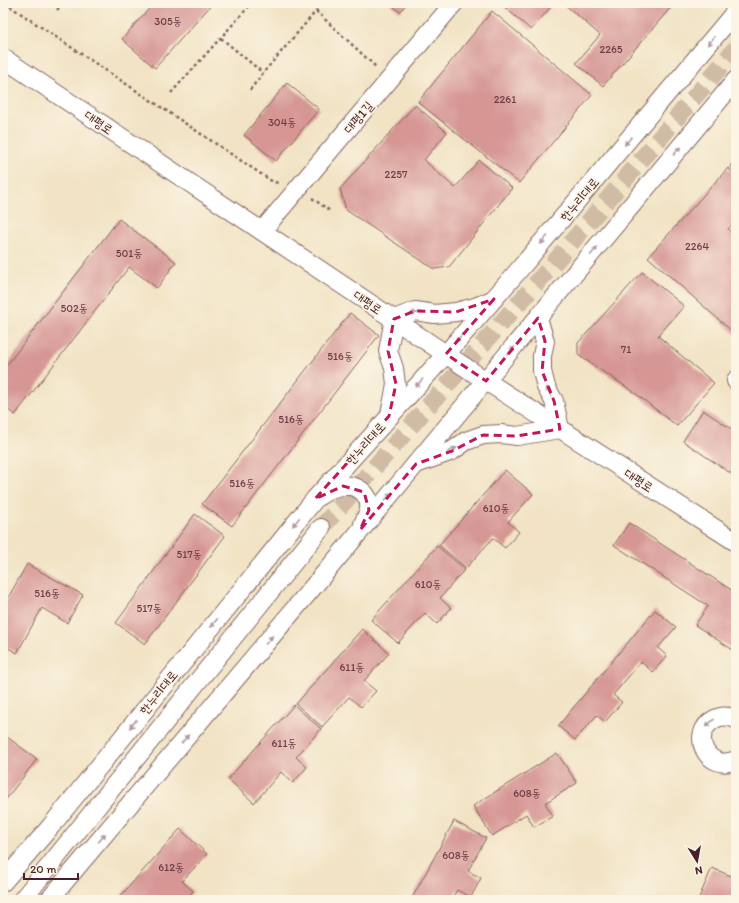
<svg xmlns="http://www.w3.org/2000/svg" width="739" height="903" font-family="Itim,'Poor Story',sans-serif">
	<style>
		.building { fill: #d69694 }
		.lines { fill: none; stroke-linecap: round; stroke-linejoin: round }
		.minor-tunnel { stroke: #d0bca5; stroke-width: 18; stroke-dasharray: 18 9; stroke-linecap: butt }
		.minor-casing { stroke: #846461; stroke-width: 20 }
		.path { stroke: #846461; stroke-width: 2.5; stroke-dasharray: 3 3; stroke-linecap: butt }
		.minor { stroke: #fff; stroke-width: 18 }
		.oneway { fill: #ae9aa0 }
		.marked { fill: none; stroke: #c2185b; stroke-width: 3; stroke-dasharray: 8 5; stroke-linejoin: round }
		.labels { text-anchor: middle; stroke-width: 3.5; stroke-linejoin: round; paint-order: stroke }
		.number-label { font-size: 11px; fill: #6d3d45 }
		.street-label { font-size: 13px; fill: #4a1f2b; stroke: #fcf5e5 }
	</style>
	<rect width="100%" height="100%" fill="#fcf5e5"/>
	<filter id="ink" filterUnits="userSpaceOnUse"><feTurbulence type="fractalNoise" baseFrequency=".025" numOctaves="2"/><feDisplacementMap in="SourceGraphic" scale="8" xChannelSelector="R" yChannelSelector="G"/><feConvolveMatrix kernelMatrix="1 2 1 2 8 2 1 2 1" color-interpolation-filters="sRGB"/></filter>
	<filter id="wash" filterUnits="userSpaceOnUse"><feTurbulence type="fractalNoise" baseFrequency=".012" numOctaves="4" result="noise"/><feDisplacementMap in="SourceGraphic" scale="16" xChannelSelector="R" yChannelSelector="G"/><feGaussianBlur stdDeviation="0.9" result="paint"/><feColorMatrix in="noise" values="0 0 0 0 0 0 0 0 0 0 0 0 0 0 0 0 0 1.4 0 .05"/><feComposite in="paint" operator="in"/></filter>
	<g filter="url(#wash)">
		<rect width="100%" height="100%" fill="#f1e3c4"/>
		<g id="blocks">
			<g class="building">
				<path d="M154,3H213L155,68L122,39Z"/>
				<path d="M389,3H407L400,12Z"/>
				<path d="M500,3H554L531,30Z"/>
				<path d="M563,3H668L672,6L603,86L576,63L600,35Z"/>
				<path d="M492,11L592,95L519,183L418,102Z"/>
				<path d="M287,83L319,109L276,161L244,135Z"/>
				<path d="M415,105L447,132L424,160L455,188L479,160L512,188L449,267L434,269L346,210L340,189Z"/>
				<path d="M736,159V170L730,166Z"/>
				<path d="M728,168L736,175V220L728,229L736,236V332L735,334L648,257Z"/>
				<path d="M119,219L176,262L157,288L129,267L15,415L3,406V370Z"/>
				<path d="M642,272L684,306L658,336L714,383L677,426L631,390L578,355V343Z"/>
				<path d="M350,313L379,335L232,526L202,504Z"/>
				<path d="M703,410L736,432V477L683,441Z"/>
				<path d="M505,470L533,494L508,522L519,532L505,548L493,538L466,568L439,545Z"/>
				<path d="M195,514L225,536L145,644L116,623Z"/>
				<path d="M629,523L736,593V652L695,625L708,606L614,545Z"/>
				<path d="M437,546L465,569L440,598L451,608L437,624L425,613L398,643L371,620Z"/>
				<path d="M27,564L83,595L67,623L42,608L17,653L3,645V607Z"/>
				<path d="M655,610L676,627L658,648L667,656L653,672L641,662L613,695L622,702L605,722L597,715L575,740L558,726Z"/>
				<path d="M362,629L389,653L364,681L376,691L361,707L349,697L322,727L296,704Z"/>
				<path d="M294,705L321,729L296,757L307,767L293,783L281,772L254,803L228,779Z"/>
				<path d="M7,737L37,759L3,803V742Z"/>
				<path d="M557,753L577,783L545,803L553,816L534,827L526,814L492,836L473,806Z"/>
				<path d="M454,821L486,838L468,871L481,878L471,897L457,890L451,900H411Z"/>
				<path d="M180,829L207,854L182,881L193,891L186,900H171L167,897L165,900H117Z"/>
				<path d="M712,868L736,878V900H698Z"/>
			</g>
		</g>
	</g>
	<g filter="url(#ink)">
		<use href="#blocks" fill-opacity="0" stroke="#846461" stroke-width="1"/>
		<g class="lines">
			<path class="minor-tunnel" d="M321,528L548,270L736,48"/>
			<defs>
				<g id="minor">
					<path d="M3,58L486,381L736,542"/>
					<path d="M262,231L454,3"/>
					<path d="M538,318L545,341L542,356V371L546,387L554,401L560,429"/>
					<path d="M394,319L415,311L435,314L456,312L475,307L492,300"/>
					<path d="M736,380V381"/>
					<path d="M390,414L393,400L396,384L394,368L388,351L394,319"/>
					<path d="M416,464L452,451L466,441L483,435L501,434L517,436L560,429"/>
					<path d="M321,495C327,490 334,487 342,486C356,484 371,493 369,509C368,514 365,519 363,524"/>
					<path d="M736,719C729,716 722,715 715,719C688,733 707,773 736,760"/>
					<path d="M3,882L51,826L315,499L446,354L518,271L736,11"/>
					<path d="M22,900L321,528"/>
					<path d="M49,900L340,555L736,80"/>
				</g>
			</defs>
			<use href="#minor" class="minor-casing"/>
			<g class="path">
				<path d="M5,3L273,182L279,183"/>
				<path d="M57,10L63,3"/>
				<path d="M316,11L376,67"/>
				<path d="M221,38L263,73"/>
				<path d="M250,90L263,73L323,3"/>
				<path d="M171,93L252,3"/>
				<path d="M312,198L330,211"/>
			</g>
			<use href="#minor" class="minor"/>
		</g>
		<defs><path id="oneway-solid" d="M-6-.8H1V-3.2L6.5 0L1 3.2V.8H-6Z"/></defs>
		<g class="oneway">
			<use href="#oneway-solid" transform="translate(711 41) rotate(129)"/>
			<use href="#oneway-solid" transform="translate(628 141) rotate(130)"/>
			<use href="#oneway-solid" transform="translate(677 151) rotate(-50)"/>
			<use href="#oneway-solid" transform="translate(544 240) rotate(130)"/>
			<use href="#oneway-solid" transform="translate(594 251) rotate(-50)"/>
			<use href="#oneway-solid" transform="translate(416 313) rotate(174)"/>
			<use href="#oneway-solid" transform="translate(459 338) rotate(131)"/>
			<use href="#oneway-solid" transform="translate(511 351) rotate(-50)"/>
			<use href="#oneway-solid" transform="translate(419 383) rotate(132)"/>
			<use href="#oneway-solid" transform="translate(549 392) rotate(-117)"/>
			<use href="#oneway-solid" transform="translate(452 450) rotate(-28)"/>
			<use href="#oneway-solid" transform="translate(388 497) rotate(-50)"/>
			<use href="#oneway-solid" transform="translate(296 522) rotate(129)"/>
			<use href="#oneway-solid" transform="translate(214 623) rotate(129)"/>
			<use href="#oneway-solid" transform="translate(269 640) rotate(-50)"/>
			<use href="#oneway-solid" transform="translate(710 723) rotate(137)"/>
			<use href="#oneway-solid" transform="translate(133 724) rotate(129)"/>
			<use href="#oneway-solid" transform="translate(185 739) rotate(-50)"/>
			<use href="#oneway-solid" transform="translate(102 838) rotate(-50)"/>
		</g>
	</g>
	<path class="marked" d="M494,299L446,354L486,381L538,318L545,341L542,371L554,401L560,429L517,436L483,435L452,451L416,464L360,530L369,510L364,492L343,486L315,499L389,416L396,384L388,351L394,319L415,311L456,312Z"/>
	<g class="labels">
		<g class="number-label">
			<text x="168" y="25">305동</text>
			<text x="611" y="53">2265</text>
			<text x="505" y="103">2261</text>
			<text x="282" y="126">304동</text>
			<text x="396" y="178">2257</text>
			<text x="697" y="250">2264</text>
			<text x="129" y="257">501동</text>
			<text x="74" y="312">502동</text>
			<text x="626" y="353">71</text>
			<text x="340" y="360">516동</text>
			<text x="291" y="423">516동</text>
			<text x="242" y="487">516동</text>
			<text x="496" y="512">610동</text>
			<text x="189" y="558">517동</text>
			<text x="428" y="588">610동</text>
			<text x="47" y="597">516동</text>
			<text x="149" y="612">517동</text>
			<text x="352" y="671">611동</text>
			<text x="284" y="747">611동</text>
			<text x="527" y="797">608동</text>
			<text x="456" y="859">608동</text>
			<text x="171" y="871">612동</text>
		</g>
		<g class="street-label">
			<text transform="translate(358 117) rotate(-50)" y="5">대평1길</text>
			<text transform="translate(99 122) rotate(34)" y="5">대평로</text>
			<text transform="translate(579 199) rotate(-50)" y="5">한누리대로</text>
			<text transform="translate(368 302) rotate(34)" y="5">대평로</text>
			<text transform="translate(365 443) rotate(-48)" y="5">한누리대로</text>
			<text transform="translate(639 480) rotate(33)" y="5">대평로</text>
			<text transform="translate(158 692) rotate(-51)" y="5">한누리대로</text>
		</g>
	</g>
	<rect width="739" height="903" fill="none" stroke="#fcf5e5" stroke-width="16"/>
	<g transform="translate(697 861) rotate(169)" stroke="#fcf5e5" stroke-width="3" paint-order="stroke">
	<path d="M0-3L7 15L0 10L-7 15Z" fill="#4a1f2b"/>
	<text y="-6" font-size="11" font-weight="bold" text-anchor="middle" fill="#4a1f2b">N</text>
	</g>
	<path d="M24 873v6h54v-6" fill="none" stroke="#4a1f2b" stroke-width="2"/>
	<text x="30" y="873" font-size="12" fill="#4a1f2b" stroke="#fcf5e5" stroke-width="3" paint-order="stroke">20 m</text>
</svg>
